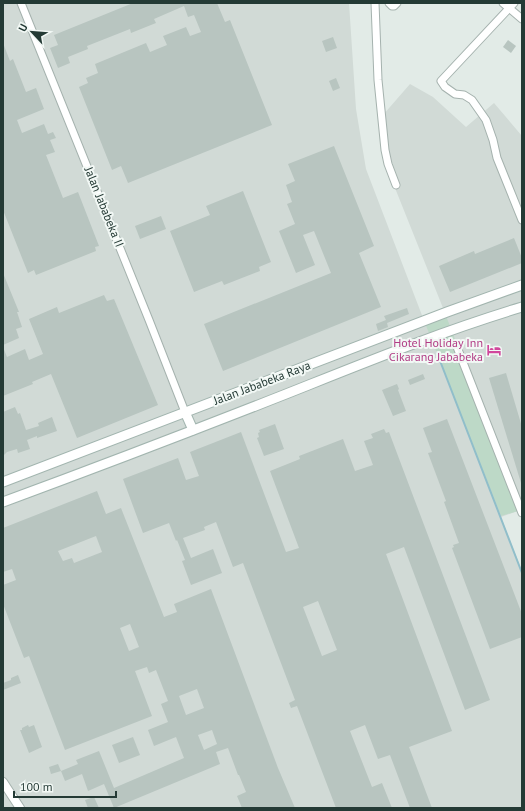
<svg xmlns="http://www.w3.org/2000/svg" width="525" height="811" font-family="'PT Sans',sans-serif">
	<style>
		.built { fill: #d1dad6 }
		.green { fill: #bdd9c7 }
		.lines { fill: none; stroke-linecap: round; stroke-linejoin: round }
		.stream { stroke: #90beca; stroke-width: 2 }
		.building { fill: #b8c5c0; fill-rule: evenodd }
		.minor-casing { stroke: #a5b2ae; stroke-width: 9 }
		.tertiary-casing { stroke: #a5b2ae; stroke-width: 10 }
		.secondary-casing { stroke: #a2b5af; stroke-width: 11 }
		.minor { stroke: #fff; stroke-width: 7 }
		.tertiary { stroke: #fff; stroke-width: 8 }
		.secondary { stroke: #fff; stroke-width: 9 }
		.labels { text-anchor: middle; stroke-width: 4; stroke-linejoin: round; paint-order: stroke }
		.street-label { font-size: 12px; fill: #243a35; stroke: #f2f8f5 }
		.hotel-label { font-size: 12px; fill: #b23c85; stroke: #f2f8f5; text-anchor: end }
	</style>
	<rect width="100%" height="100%" fill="#e2ebe7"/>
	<path class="built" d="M3,3H349L356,109L366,169L423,318L443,308L387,168L383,115L410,84L433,97L466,127L494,103L522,136V512L521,510L501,517L522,571V808H3Z"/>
	<path class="green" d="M443,308L521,510L501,516L423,318Z"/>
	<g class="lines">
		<path class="stream" d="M437,353L522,573"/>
	</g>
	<g class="building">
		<path d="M133,3H217L225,22L230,20L272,125L128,183L121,166L112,170L79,87L88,83L86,78L98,73L95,64L146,43L150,52L167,45L163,36L186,27L190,36L201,32L194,15L188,17L184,6L154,19L156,23L131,33L130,29L87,46L88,49L68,57L70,63L58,68L50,48L58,45L54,35Z"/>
		<path d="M333,37L337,48L326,52L322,41Z"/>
		<path d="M508,40L516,46L511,53L503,47Z"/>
		<path d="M3,43L10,61L13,59L26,92L36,88L44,109L17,120L22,133L44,124L48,134L53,132L56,138L50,140L55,152L46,155L63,198L78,192L99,246L95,247L96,251L36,275L34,270L28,273L3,210Z"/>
		<path d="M336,78L340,88L333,91L329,81Z"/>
		<path d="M334,146L374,246L359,253L381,307L223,371L204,324L331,273L314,231L303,235L315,265L296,273L279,231L295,224L287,204L292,202L286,185L295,181L288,164Z"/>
		<path d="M243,191L271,262L259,267L260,271L224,285L222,281L194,292L170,231L210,215L206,206Z"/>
		<path d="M161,216L166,229L140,239L135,226Z"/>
		<path d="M514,238L522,258V263L450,292L439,266L474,251L475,254Z"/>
		<path d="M3,273L19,312H17L22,327L16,329L19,338L3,345Z"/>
		<path d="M104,295L107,301L114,299L158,405L77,438L51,374L32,382L33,384L3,396V347L7,357L25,349L29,360L43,354L29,319L57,307L59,313Z"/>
		<path d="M407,308L409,314L387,323L388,327L378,331L376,324L386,320L384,316Z"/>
		<path d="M506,373L522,427V483H521L489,378Z"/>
		<path d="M423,374L425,379L410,385L408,380Z"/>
		<path d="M397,384L399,389L398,390L406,411L393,416L382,390Z"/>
		<path d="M15,407L18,414L20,413L26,430L39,426L38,423L52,417L57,431L37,438V436L27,440L30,449L18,453L17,449L7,452L3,456V412Z"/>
		<path d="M447,419L522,614V637L490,649L452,548L454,547L453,545L459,543L444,502L446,501L428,453L432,452L423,428Z"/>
		<path d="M275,424L284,449L264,456L257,438L259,437L258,433L260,432L259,430Z"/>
		<path d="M384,429L386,433L389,432L490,700L465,710L404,547L386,554L452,731L409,747L432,808H410L390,755L378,759L365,725L350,731L372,787L382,783L392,808H336L297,706L291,708L289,703L295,700L243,563L233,567L216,522L204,527L205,530L183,538L191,558L213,549L222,573L191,585L182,561L185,560L177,540L176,541L169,523L143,533L123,479L178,458L186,480L199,476L190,452L241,432L286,552L299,548L270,471L300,459L299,456L343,439L355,471L373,465L364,441L373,438L371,434ZM318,601L337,650L322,656L303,607Z"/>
		<path d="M97,491L106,514L121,508L164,617L177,612L174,604L211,589L278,768L295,808H242L237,796L246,792L239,775H238L228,748L216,752L220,764L114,808L104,784L88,791L82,774L65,781L61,771L78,764L76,760L99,751L114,788L184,758L176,737L154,746L148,730L168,722L161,704L168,701L156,670L149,673L147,667L135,671L152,716L65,750L29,656L24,658L3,604V585L16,580L12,569L3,572V528ZM96,536L102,552L74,563L72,558L63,561L58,551ZM130,624L139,647L129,651L120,628ZM197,689L204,708L186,715L179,696ZM212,730L217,744L204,750L198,735Z"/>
		<path d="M18,675L21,683L3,690V683L11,680V678Z"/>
		<path d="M28,725L29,727L34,725L42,747L29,753L20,730H22V728Z"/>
		<path d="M133,737L140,755L119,763L112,745Z"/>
		<path d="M58,764L61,771L51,774L49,767Z"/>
		<path d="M94,797L99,808H88L85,800Z"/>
	</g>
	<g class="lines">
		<defs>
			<g id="minor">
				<path d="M21,3L149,320L185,412"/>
				<path d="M375,3L378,80L385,150L388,164L396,185"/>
				<path d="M389,3L392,6H394L397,3"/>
				<path d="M503,3L522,19"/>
				<path d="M514,3L441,81L445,87L455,94L464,95L472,100L486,120L493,140L497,158L522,220"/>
				<path d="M457,347L522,513"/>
			</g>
			<path id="tertiary" d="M3,782L20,808"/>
			<g id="secondary">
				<path d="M185,412L193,430"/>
				<path d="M3,482L447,312L522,285"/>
				<path d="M3,502C98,467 192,431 286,394C364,363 442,331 522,307"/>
			</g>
		</defs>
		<use href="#minor" class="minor-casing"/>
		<use href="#tertiary" class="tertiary-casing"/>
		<use href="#secondary" class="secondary-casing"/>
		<use href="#minor" class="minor"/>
		<use href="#tertiary" class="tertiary"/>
		<use href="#secondary" class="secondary"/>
	</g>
	<defs>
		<symbol id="hotel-bare" viewBox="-9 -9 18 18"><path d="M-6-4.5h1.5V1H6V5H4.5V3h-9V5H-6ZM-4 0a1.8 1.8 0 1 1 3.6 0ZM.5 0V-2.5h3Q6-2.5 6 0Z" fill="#d1479c" stroke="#f2f8f5" stroke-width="2.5" paint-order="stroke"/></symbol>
	</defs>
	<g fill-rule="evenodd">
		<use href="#hotel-bare" x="484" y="340" width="20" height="20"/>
	</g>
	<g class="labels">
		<g class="street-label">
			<text transform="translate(104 207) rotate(68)" y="4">Jalan Jababeka II</text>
			<text transform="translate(262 383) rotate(-21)" y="4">Jalan Jababeka Raya</text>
		</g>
		<g class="hotel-label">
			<text x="483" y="347">Hotel Holiday Inn<tspan x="483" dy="14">Cikarang Jababeka</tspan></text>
		</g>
	</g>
	<rect width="525" height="811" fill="none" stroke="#243a35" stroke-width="8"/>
	<g transform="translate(32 32) rotate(296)" stroke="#f2f8f5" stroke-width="3" paint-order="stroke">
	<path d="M0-3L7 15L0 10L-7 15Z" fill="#243a35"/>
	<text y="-6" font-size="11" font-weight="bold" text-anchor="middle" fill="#243a35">U</text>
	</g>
	<path d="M14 791v6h102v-6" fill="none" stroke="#243a35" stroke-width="2"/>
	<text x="20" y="791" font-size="12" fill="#243a35" stroke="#f2f8f5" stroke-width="3" paint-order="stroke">100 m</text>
</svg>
